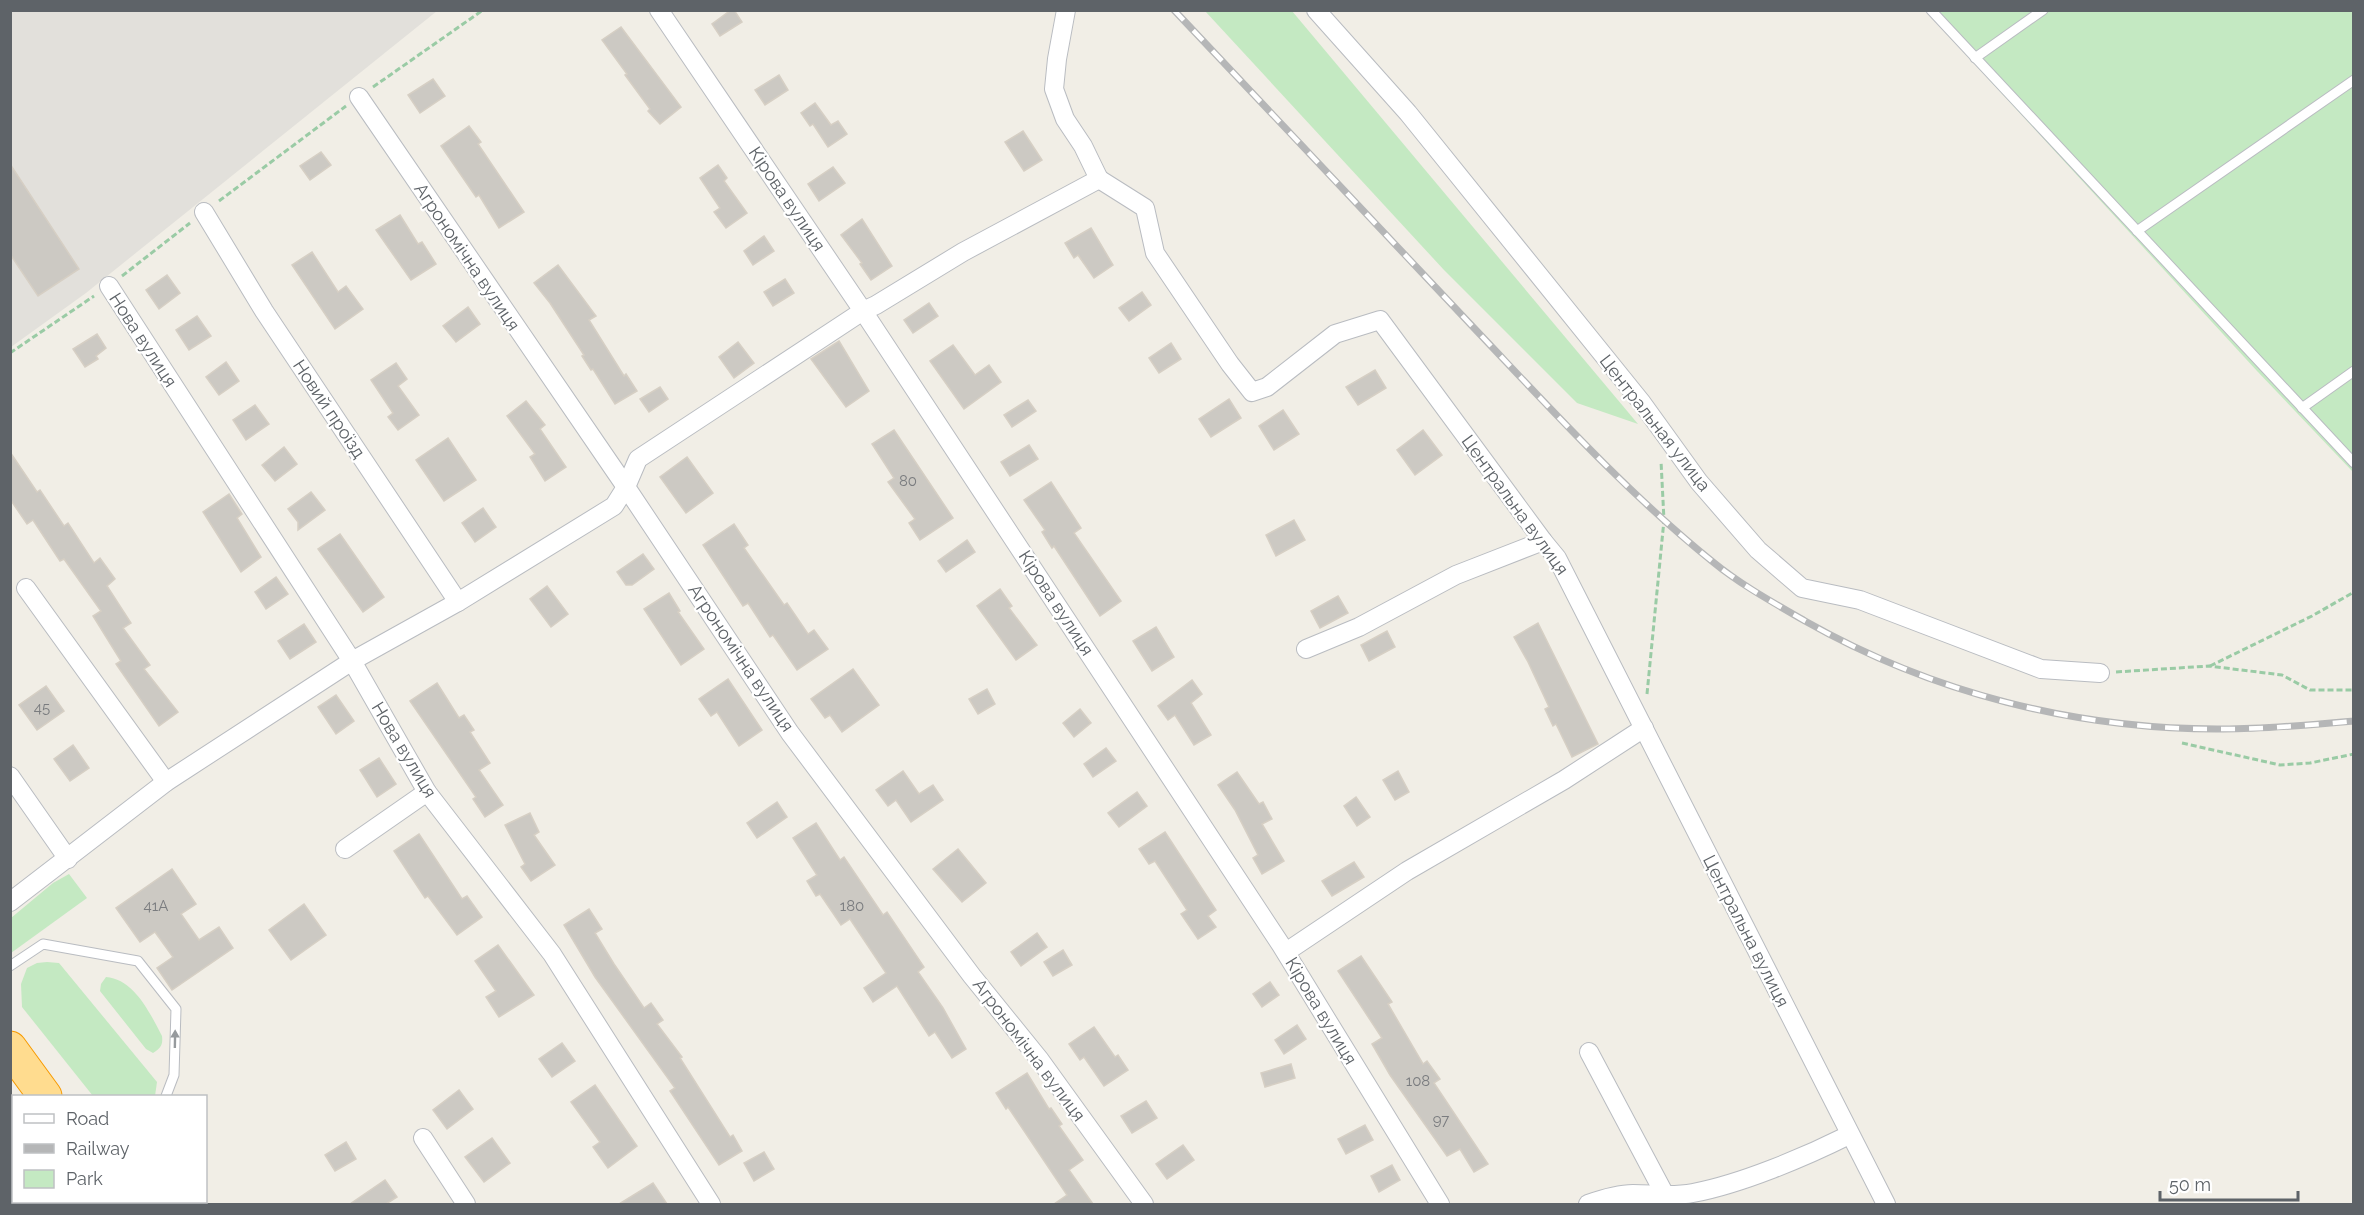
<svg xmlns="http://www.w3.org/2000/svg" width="2364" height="1215" font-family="Raleway,sans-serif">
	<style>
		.industrial { fill: #e2e0db }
		.green { fill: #c4e9c2 }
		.building { fill: #ccc9c3; stroke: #d6cfc4; stroke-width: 1.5 }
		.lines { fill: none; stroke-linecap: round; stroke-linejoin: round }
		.lane-casing { stroke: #b9bcc1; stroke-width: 11 }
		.street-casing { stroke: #b9bcc1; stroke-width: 20 }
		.highway-casing { stroke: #f79a00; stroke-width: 35 }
		.path { stroke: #9acba5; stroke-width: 3; stroke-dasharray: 6 3; stroke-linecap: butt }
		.lane { stroke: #fff; stroke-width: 9 }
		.street { stroke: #fff; stroke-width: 18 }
		.highway { stroke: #ffdc8f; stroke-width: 33 }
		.rail-casing { stroke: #b5b6b7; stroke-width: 7 }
		.rail { stroke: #fff; stroke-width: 4.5; stroke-dasharray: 14; stroke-linecap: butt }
		.oneway { fill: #969a9d }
		.labels { text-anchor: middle; stroke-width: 4.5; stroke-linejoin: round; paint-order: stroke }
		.number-label { font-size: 15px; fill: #7a7c7f }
		.street-label { font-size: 18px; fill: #5e6368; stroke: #fff }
	</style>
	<rect width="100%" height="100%" fill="#f1eee6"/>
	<path class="industrial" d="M11,11H437L86,293L11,347Z"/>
	<g class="green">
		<path d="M1205,11H1292L1638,424L1577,403L1444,270Z"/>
		<path d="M1926,11H2353V472L2257,371Z"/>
		<path d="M69,874L87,898L11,953V918L53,883Z"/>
		<path d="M47,962L59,963L157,1082L155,1096H93L22,1007L21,984L27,968L37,963Z"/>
		<path d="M106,977C134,979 150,1013 162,1036C163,1045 161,1048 153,1053L146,1049L100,991L101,984Z"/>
		<path d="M11,1123L14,1127V1202H68L70,1204H11Z"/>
	</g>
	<g class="building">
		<path d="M731,10H734L742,22L720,36L712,24Z"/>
		<path d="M621,27L681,107L660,124L648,111L650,109L625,75L627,74L602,40Z"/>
		<path d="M779,75L788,90L765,105L755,90Z"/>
		<path d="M433,79L445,96L420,113L408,95Z"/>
		<path d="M815,103L831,125L838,121L847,134L828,147L813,124L810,126L801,113Z"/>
		<path d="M469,126L481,142L478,144L524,212L499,228L479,195L476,197L441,146Z"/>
		<path d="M1023,131L1042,160L1024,171L1005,142Z"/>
		<path d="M321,152L331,165L310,180L300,166Z"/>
		<path d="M10,164L79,269L38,296L10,254Z"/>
		<path d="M718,165L727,178L724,181L747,213L726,228L714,212L720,208L700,178Z"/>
		<path d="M833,167L845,183L819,201L808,184Z"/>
		<path d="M400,215L418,244L422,242L436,264L411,280L376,230Z"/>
		<path d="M862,219L892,266L871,280L860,264L862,263L841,235Z"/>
		<path d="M1091,228L1113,265L1094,278L1078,255L1074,258L1065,243Z"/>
		<path d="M764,236L774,251L753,265L744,251Z"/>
		<path d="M312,252L338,292L346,286L363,309L335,329L292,265Z"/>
		<path d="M558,265L596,316L589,320L624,376L626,374L637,391L615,404L593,369L591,370L582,356L584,355L550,303L534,283Z"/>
		<path d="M167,275L180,293L159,309L146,290Z"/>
		<path d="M785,279L794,293L773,306L764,292Z"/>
		<path d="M1142,292L1151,305L1129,321L1119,308Z"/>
		<path d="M929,303L938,316L913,333L904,320Z"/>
		<path d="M468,307L480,324L456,342L443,326Z"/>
		<path d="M197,316L211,336L189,350L176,330Z"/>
		<path d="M97,334L106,348L96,356L98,359L85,367L73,349Z"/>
		<path d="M839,341L869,391L846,407L811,359Z"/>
		<path d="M738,342L754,363L734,378L719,357Z"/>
		<path d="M1171,343L1181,359L1159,373L1149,358Z"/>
		<path d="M953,345L975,375L989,365L1001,382L964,409L930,361Z"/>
		<path d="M226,362L239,381L219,395L206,377Z"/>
		<path d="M396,363L407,379L398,386L419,415L398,430L388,417L393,413L371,380Z"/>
		<path d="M1375,370L1386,388L1358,405L1346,387Z"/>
		<path d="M660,387L668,399L649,412L640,399Z"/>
		<path d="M1229,399L1241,418L1211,437L1199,419Z"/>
		<path d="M1028,400L1036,411L1012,427L1004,415Z"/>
		<path d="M526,401L545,425L540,429L566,467L545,481L530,457L535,454L507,416Z"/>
		<path d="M255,405L269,424L246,440L233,420Z"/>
		<path d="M1283,410L1299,434L1274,450L1259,426Z"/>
		<path d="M894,430L953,518L920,540L909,523L915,519L888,482L894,478L872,444Z"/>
		<path d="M1423,430L1442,455L1415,475L1397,450Z"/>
		<path d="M448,438L476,480L444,501L416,460Z"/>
		<path d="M1029,445L1038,459L1010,476L1001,462Z"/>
		<path d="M284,447L297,464L275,481L262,465Z"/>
		<path d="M10,452L37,492L40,490L64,526L68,523L94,563L100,558L115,579L107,586L131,623L123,628L150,665L144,669L178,712L159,726L116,664L121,661L93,616L101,611L64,559L60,561L33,520L27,524L10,499Z"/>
		<path d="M687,457L713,493L686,513L660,477Z"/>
		<path d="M1051,482L1081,528L1074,533L1121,601L1100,616L1054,546L1052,548L1042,532L1045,530L1024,500Z"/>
		<path d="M311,492L325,510L298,530V522L288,509Z"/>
		<path d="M229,494L242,514L237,518L261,557L241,572L203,512Z"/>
		<path d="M483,508L496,527L475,542L462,523Z"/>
		<path d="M1294,520L1305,540L1276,556L1266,535Z"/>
		<path d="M734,524L748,545L744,548L784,605L787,603L808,634L814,630L828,649L797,670L773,635L770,637L748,603L743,606L703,545Z"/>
		<path d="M340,534L384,597L363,612L318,549Z"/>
		<path d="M967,540L975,552L946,572L938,561Z"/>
		<path d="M643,554L654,569L632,585H626L617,572Z"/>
		<path d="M276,577L288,594L266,609L255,592Z"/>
		<path d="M547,586L568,614L551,627L530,599Z"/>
		<path d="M1000,589L1012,606L1009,608L1037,645L1016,660L977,606Z"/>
		<path d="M669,593L680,611L678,612L704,649L681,665L644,609Z"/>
		<path d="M1338,596L1348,613L1320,628L1311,611Z"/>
		<path d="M1538,623L1598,744L1572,757L1556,724L1553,726L1545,709L1549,707L1528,662L1514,637Z"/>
		<path d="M304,624L316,642L290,659L278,641Z"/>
		<path d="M1156,627L1174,657L1152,671L1133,641Z"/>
		<path d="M1387,631L1395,647L1369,661L1361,645Z"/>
		<path d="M853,669L879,705L842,732L830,715L825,718L811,699Z"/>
		<path d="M728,679L762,730L739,746L717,712L711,716L699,699Z"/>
		<path d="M1192,680L1202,694L1191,703L1211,735L1194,745L1175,715L1168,720L1158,706Z"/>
		<path d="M437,683L459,718L464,715L474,730L470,732L490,763L479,770L503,805L485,817L473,799L476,797L410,701Z"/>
		<path d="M46,686L64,711L37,730L19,705Z"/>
		<path d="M987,689L995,704L978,714L969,699Z"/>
		<path d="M336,695L354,721L336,734L318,707Z"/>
		<path d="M1080,709L1091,723L1074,737L1063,723Z"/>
		<path d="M73,745L89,768L70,781L54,759Z"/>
		<path d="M1106,748L1116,761L1093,777L1084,764Z"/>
		<path d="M379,758L396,784L377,797L360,770Z"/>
		<path d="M903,771L919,794L933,785L943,800L911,822L896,800L888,806L876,790Z"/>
		<path d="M1398,771L1409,792L1395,800L1383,780Z"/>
		<path d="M1237,772L1259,804L1263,802L1272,819L1262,824L1284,861L1262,874L1253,858L1258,855L1235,810L1218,785Z"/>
		<path d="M1137,792L1147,806L1119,827L1108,813Z"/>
		<path d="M1356,797L1370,817L1357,826L1344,806Z"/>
		<path d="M777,802L787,817L757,838L747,823Z"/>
		<path d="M530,813L539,832L534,835L555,865L531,881L521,867L525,864L505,825Z"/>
		<path d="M816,823L840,860L844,857L883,915L887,912L924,967L918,972L943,1008L966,1049L952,1058L935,1032L929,1036L897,986L873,1002L864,988L886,973L850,919L841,925L820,894L816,896L807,881L817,875L793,838Z"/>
		<path d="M1165,832L1216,910L1208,916L1216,927L1198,939L1181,914L1187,910L1155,861L1149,864L1139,849Z"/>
		<path d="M419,834L462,899L467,896L482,917L457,935L428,896L425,898L394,851Z"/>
		<path d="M958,849L986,883L962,902L933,869Z"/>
		<path d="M1354,862L1364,877L1332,896L1322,881Z"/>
		<path d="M172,869L196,904L181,914L199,940L219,927L233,948L172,990L157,968L173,957L155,932L140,942L116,908Z"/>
		<path d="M304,904L326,935L291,960L269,930Z"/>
		<path d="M589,909L602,929L595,933L614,964L644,1008L651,1003L663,1020L657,1024L682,1057L680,1058L730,1137L733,1135L742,1151L719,1165L670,1091L675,1088L595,977L564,925Z"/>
		<path d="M1037,933L1047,947L1021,966L1011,952Z"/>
		<path d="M498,945L534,995L499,1017L486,997L496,991L475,961Z"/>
		<path d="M1063,950L1072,965L1053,976L1044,962Z"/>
		<path d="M1361,956L1392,1002L1388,1004L1423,1064L1427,1061L1440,1079L1434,1083L1488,1164L1474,1172L1460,1149L1447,1156L1390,1075L1372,1044L1382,1038L1338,971Z"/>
		<path d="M1270,982L1279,995L1262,1007L1253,994Z"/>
		<path d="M1297,1025L1306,1039L1284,1054L1275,1040Z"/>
		<path d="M1094,1027L1115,1057L1118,1055L1128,1070L1104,1086L1084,1057L1080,1060L1069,1044Z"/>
		<path d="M562,1043L575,1061L552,1077L539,1059Z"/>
		<path d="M1291,1064L1295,1078L1265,1087L1261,1073Z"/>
		<path d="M1027,1073L1049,1109L1051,1108L1062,1124L1059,1126L1083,1160L1069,1170L1093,1204H1054L1067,1195L1008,1107L1006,1109L996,1093Z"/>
		<path d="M595,1085L637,1146L608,1168L593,1147L600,1142L571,1102Z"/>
		<path d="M459,1090L473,1109L447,1129L433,1110Z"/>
		<path d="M1146,1101L1157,1118L1132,1133L1121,1116Z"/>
		<path d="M1365,1125L1373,1140L1346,1154L1338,1139Z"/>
		<path d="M492,1138L510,1163L484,1182L465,1157Z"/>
		<path d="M346,1142L356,1159L335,1171L325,1155Z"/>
		<path d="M1183,1145L1194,1160L1167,1179L1156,1164Z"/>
		<path d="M764,1152L774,1169L754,1181L744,1163Z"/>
		<path d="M1392,1165L1400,1180L1379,1192L1371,1176Z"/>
		<path d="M385,1180L397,1197L386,1204H350Z"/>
		<path d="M653,1183L667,1204H619Z"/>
	</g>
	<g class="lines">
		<defs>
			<g id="lane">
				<path d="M1931,10L2354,463"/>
				<path d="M1975,58L2043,10"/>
				<path d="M2137,231L2354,80"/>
				<path d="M2302,408L2354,371"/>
				<path d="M10,966L43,944L138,961L176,1009L174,1075L166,1096"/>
			</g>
			<g id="street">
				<path d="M659,10L863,311L1281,945L1440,1204"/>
				<path d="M1066,10L1057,59L1054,89L1065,119L1083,146L1099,179"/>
				<path d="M1316,10L1408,113L1642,403L1699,482L1758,550L1802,588L1860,600L2041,669L2100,673"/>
				<path d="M359,97L626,487L790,733L972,976L1040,1060L1144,1204"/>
				<path d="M1099,179L1145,208L1155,253L1230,364L1252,392L1267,387L1335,334L1380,320L1543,541L1557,558L1886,1204"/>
				<path d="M204,212L264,311L458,602"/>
				<path d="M109,286L352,661L427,792L552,954L711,1204"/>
				<path d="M26,588L166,782"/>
				<path d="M1306,649L1359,627L1456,575L1543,541"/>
				<path d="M10,776L68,859"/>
				<path d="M345,849L427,792"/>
				<path d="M10,902L166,782L352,661L458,602L614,506L626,487L638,459L863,311L876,305L963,252L1099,179"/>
				<path d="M1286,952L1407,871L1564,780L1644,728"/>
				<path d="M1589,1052L1665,1195"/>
				<path d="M423,1138L466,1204"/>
				<path d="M1588,1204C1602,1199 1618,1194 1633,1194C1653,1194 1673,1197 1693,1193C1741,1184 1805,1157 1849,1135"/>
			</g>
			<g id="highway">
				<path d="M10,1048L45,1096"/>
				<path d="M122,1202L124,1204"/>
			</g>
		</defs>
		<use href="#lane" class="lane-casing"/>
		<use href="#street" class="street-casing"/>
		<use href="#highway" class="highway-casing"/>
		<g class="path">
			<path d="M373,87L483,10"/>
			<path d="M219,201L346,106"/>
			<path d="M122,276L190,223"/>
			<path d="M10,353L94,296"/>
			<path d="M2210,666L2312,616L2354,592"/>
			<path d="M2116,672L2209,666L2282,675L2310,690H2354"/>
			<path d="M1647,694L1664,520L1661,461"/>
			<path d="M2182,743L2280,765L2310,763L2354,754"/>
		</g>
		<use href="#lane" class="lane"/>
		<use href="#street" class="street"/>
		<use href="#highway" class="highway"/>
		<defs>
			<path id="rail" d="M1174,10C1274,116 1374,222 1474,328C1550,408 1626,492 1713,562C1741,585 1774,603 1805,621C1932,693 2077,730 2223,729C2267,729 2310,725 2354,721"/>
		</defs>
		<use href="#rail" class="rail-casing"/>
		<use href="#rail" class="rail"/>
	</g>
	<defs><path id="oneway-solid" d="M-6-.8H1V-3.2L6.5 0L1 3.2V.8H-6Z" transform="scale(1.5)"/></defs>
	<use class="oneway" href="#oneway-solid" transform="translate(175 1039) rotate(-89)"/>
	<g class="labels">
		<g class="number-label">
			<text x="908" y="486">80</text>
			<text x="42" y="713">45</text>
			<text x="156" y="911">41А</text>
			<text x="852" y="911">180</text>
			<text x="1418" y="1086">108</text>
			<text x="1441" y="1125">97</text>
		</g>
		<g class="street-label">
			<text transform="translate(787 199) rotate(56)" y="6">Кірова вулиця</text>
			<text transform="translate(467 257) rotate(56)" y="6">Агрономічна вулиця</text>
			<text transform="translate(143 340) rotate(57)" y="6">Нова вулиця</text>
			<text transform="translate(329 409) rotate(56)" y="6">Новий проїзд</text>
			<text transform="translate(1655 423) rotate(52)" y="6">Центральная улица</text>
			<text transform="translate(1515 505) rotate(54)" y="6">Центральна вулиця</text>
			<text transform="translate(1056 603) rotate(57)" y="6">Кірова вулиця</text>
			<text transform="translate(741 658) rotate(56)" y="6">Агрономічна вулиця</text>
			<text transform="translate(404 750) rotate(59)" y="6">Нова вулиця</text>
			<text transform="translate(1746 931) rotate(63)" y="6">Центральна вулиця</text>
			<text transform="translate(1321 1011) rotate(59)" y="6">Кірова вулиця</text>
			<text transform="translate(1029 1050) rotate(53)" y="6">Агрономічна вулиця</text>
		</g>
	</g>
	<rect width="2364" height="1215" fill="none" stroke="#5e6368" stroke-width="24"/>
	<rect x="12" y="1095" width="195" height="108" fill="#ffffff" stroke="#bfc1c3" stroke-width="1.5"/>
	<rect x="24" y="1114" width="30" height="9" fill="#ffffff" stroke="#bfc1c3" stroke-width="1.5"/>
	<text x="66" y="1125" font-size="18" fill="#5e6368">Road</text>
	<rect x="24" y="1144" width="30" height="9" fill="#b5b6b7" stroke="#bfc1c3" stroke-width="1.5"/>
	<text x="66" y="1155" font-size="18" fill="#5e6368">Railway</text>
	<rect x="24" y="1170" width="30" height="18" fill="#c4e9c2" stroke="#bfc1c3" stroke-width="1.5"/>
	<text x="66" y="1185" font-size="18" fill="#5e6368">Park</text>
	<path d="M2160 1191v9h138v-9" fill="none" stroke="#5e6368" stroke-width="3"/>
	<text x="2169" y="1191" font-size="18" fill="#5e6368" stroke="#ffffff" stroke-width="4.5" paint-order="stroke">50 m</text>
</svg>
